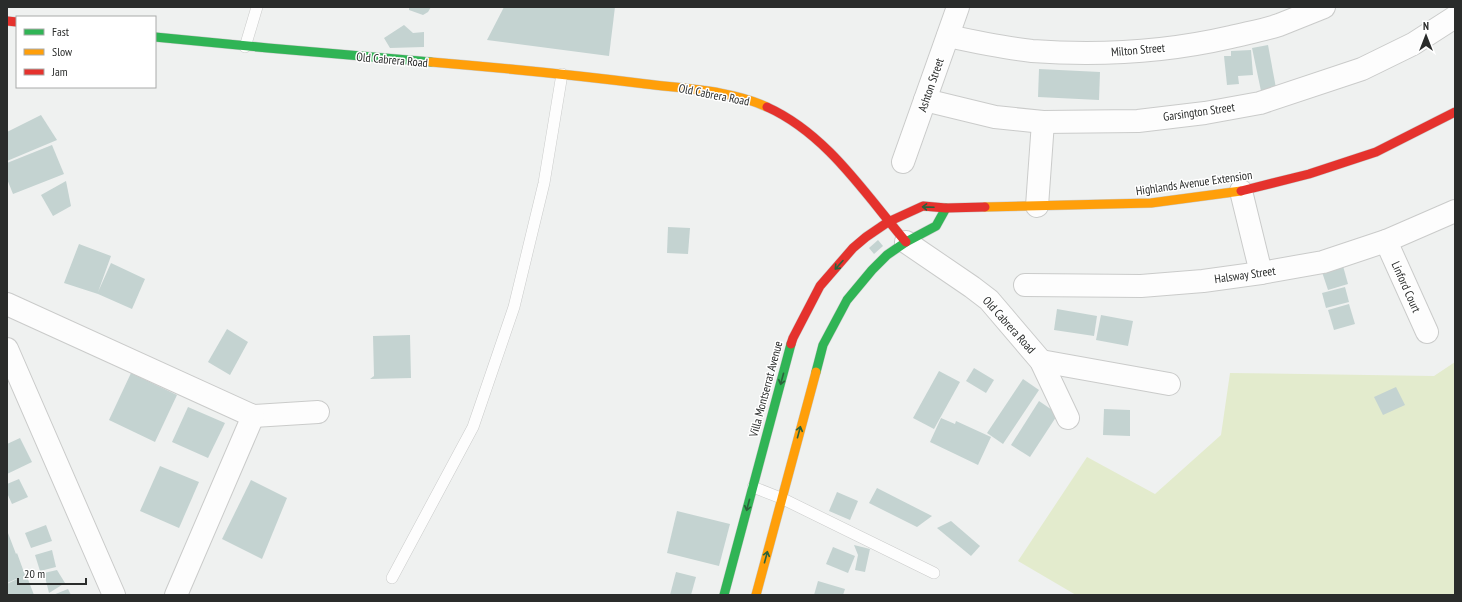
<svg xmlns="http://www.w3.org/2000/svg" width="1462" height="602" font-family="'PT Sans Narrow',sans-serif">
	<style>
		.green { fill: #e3ebcd }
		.building { fill: #c4d3d1 }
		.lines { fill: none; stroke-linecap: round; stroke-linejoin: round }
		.lane-casing { stroke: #cacbca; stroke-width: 12 }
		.street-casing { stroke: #cacbca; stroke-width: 24 }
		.fast-casing { stroke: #cacbca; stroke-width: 10 }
		.slow-casing { stroke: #cacbca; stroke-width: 10 }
		.jam-casing { stroke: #cacbca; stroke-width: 10 }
		.lane { stroke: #fdfdfd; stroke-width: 11 }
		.street { stroke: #fdfdfd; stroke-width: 22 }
		.fast { stroke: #30b455; stroke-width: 9 }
		.slow { stroke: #ff9f0a; stroke-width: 9 }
		.jam { stroke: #e5322d; stroke-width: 9 }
		.oneway { stroke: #2c623c }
		.labels { text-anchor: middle; stroke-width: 3; stroke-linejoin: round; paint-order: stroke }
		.street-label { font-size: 12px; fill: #2a2c2b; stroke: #fff }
	</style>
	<rect width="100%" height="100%" fill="#eff1f0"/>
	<path class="green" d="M1455,362V595H1076L1018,561L1087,457L1155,494L1221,435L1230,373L1434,376Z"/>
	<g class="building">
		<path d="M409,7H431L428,12L423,15L409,10Z"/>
		<path d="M504,7H615L609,56L487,40Z"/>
		<path d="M404,25L413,33L424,32V47L390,48L384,38Z"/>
		<path d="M1268,45L1276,88L1261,91L1252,48Z"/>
		<path d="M1251,50L1253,75L1238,76L1239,84L1227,85L1224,56H1231V51Z"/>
		<path d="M1039,69L1100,72L1099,100L1038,97Z"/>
		<path d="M41,115L57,140L7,161V132Z"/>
		<path d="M52,145L64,174L13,194L7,179V163Z"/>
		<path d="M66,181L71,206L53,216L41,195Z"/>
		<path d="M668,227L690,228L688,254L667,253Z"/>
		<path d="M878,240L883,246L874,254L869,248Z"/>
		<path d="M79,244L111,256L98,292L111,263L145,279L132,309L98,294L64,283Z"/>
		<path d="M1343,266L1348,284L1328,290L1322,272Z"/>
		<path d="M1345,287L1349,302L1326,308L1322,293Z"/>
		<path d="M1349,304L1355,324L1334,330L1328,310Z"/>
		<path d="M1057,309L1097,316L1094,336L1054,330Z"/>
		<path d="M1101,315L1133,321L1128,346L1096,340Z"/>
		<path d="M227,329L248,342L230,375L208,362Z"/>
		<path d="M410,335L411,378L370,379L374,376L373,336Z"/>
		<path d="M974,368L994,380L986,393L966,381Z"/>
		<path d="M939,371L960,382L934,429L913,418Z"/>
		<path d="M131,373L177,395L155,442L109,420Z"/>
		<path d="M1023,379L1039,390L1003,444L987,433Z"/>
		<path d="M1396,387L1405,405L1383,415L1374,397Z"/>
		<path d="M1039,401L1058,414L1030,457L1011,445Z"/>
		<path d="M188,407L225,423L208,458L172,442Z"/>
		<path d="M1104,409L1130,410V436L1103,435Z"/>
		<path d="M941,418L955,424L956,421L991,437L978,465L930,442Z"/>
		<path d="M20,438L32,462L7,474V444Z"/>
		<path d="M160,466L199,482L179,528L140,511Z"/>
		<path d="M19,479L28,497L12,504L7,493V484Z"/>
		<path d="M251,480L287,498L262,559L222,539Z"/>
		<path d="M877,488L932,516L917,527L869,503Z"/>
		<path d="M837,492L858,501L850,520L829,511Z"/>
		<path d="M677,511L730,524L719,566L667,553Z"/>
		<path d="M951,521L980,546L971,556L937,528Z"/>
		<path d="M46,525L52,541L31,548L25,533Z"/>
		<path d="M7,533H8L16,554L17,553L25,575L26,574L34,595H7V584L23,576L7,583Z"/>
		<path d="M854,545L870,549L865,572L855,570L858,555Z"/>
		<path d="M833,547L855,556L848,573L826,564Z"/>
		<path d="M52,550L56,567L40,571L35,555Z"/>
		<path d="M57,570L65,583L49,593L44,573Z"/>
		<path d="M676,572L696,577L691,595H670Z"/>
		<path d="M818,581L845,589L843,595H814Z"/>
		<path d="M68,589L71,595H53Z"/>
	</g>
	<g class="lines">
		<defs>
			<g id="lane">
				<path d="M245,47L257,7"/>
				<path d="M753,487L781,498L934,573"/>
				<path d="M392,578L473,427L514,307L544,183L562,74"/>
			</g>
			<g id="street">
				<path d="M948,36C976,42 1004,48 1032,51C1099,56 1166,52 1231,37C1247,33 1264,30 1279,25C1294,19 1309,13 1324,7"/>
				<path d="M925,100L995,117L1043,122L1138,121L1205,113L1260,103L1362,69L1413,44L1455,17"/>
				<path d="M903,162L958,7"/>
				<path d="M1241,191L1261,273"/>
				<path d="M1037,206L1043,122"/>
				<path d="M1386,241L1427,332"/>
				<path d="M906,242L972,287L989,300L1041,361L1068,418"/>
				<path d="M1025,285L1141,286L1203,281L1261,273L1323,262L1386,241L1455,211"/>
				<path d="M7,304L253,416L318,412"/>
				<path d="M7,349L114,595"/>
				<path d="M1041,361L1169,384"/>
				<path d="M176,595L253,416"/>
			</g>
			<g id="fast">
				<path d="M155,37L268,48L431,62"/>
				<path d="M816,372L823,345L847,300L872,270L887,255L906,242L936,226L946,208"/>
				<path d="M724,595L791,344"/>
			</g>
			<g id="slow">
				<path d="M431,62C503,68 574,75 646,84C686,89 730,90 767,107"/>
				<path d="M985,207L1151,203L1241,191"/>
				<path d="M756,595L816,372"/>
			</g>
			<g id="jam">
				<path d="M7,21L17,22"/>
				<path d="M767,107C827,134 865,194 906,242"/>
				<path d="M1241,191L1309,174L1376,152L1455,112"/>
				<path d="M791,344L793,338L820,286L853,248L866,237L888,222L923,206L946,208L985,207"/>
			</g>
		</defs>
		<use href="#lane" class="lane-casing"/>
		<use href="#street" class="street-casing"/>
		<use href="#fast" class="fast-casing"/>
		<use href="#slow" class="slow-casing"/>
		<use href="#jam" class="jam-casing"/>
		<use href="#lane" class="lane"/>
		<use href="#street" class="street"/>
		<use href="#fast" class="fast"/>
		<use href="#slow" class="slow"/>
		<use href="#jam" class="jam"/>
	</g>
	<defs><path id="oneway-shaft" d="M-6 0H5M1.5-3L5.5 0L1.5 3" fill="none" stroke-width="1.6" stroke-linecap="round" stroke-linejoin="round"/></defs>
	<g class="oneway">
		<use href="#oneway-shaft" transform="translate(928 207) rotate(-178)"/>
		<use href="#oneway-shaft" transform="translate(839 265) rotate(132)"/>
		<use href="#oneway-shaft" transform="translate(782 379) rotate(105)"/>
		<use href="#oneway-shaft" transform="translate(799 432) rotate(-75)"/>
		<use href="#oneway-shaft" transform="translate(748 505) rotate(105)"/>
		<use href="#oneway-shaft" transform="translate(766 557) rotate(-75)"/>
	</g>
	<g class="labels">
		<g class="street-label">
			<text transform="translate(1138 50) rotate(-5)" y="4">Milton Street</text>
			<text transform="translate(392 60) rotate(5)" y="4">Old Cabrera Road</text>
			<text transform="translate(931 85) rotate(-71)" y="4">Ashton Street</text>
			<text transform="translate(714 95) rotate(11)" y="4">Old Cabrera Road</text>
			<text transform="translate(1199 112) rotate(-8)" y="4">Garsington Street</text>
			<text transform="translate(1194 183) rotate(-8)" y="4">Highlands Avenue Extension</text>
			<text transform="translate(1245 275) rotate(-8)" y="4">Halsway Street</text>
			<text transform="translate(1406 287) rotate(66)" y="4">Linford Court</text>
			<text transform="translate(1009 325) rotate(48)" y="4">Old Cabrera Road</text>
			<text transform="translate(766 389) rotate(-75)" y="4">Villa Montserrat Avenue</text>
		</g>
	</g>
	<rect width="1462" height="602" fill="none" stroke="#2a2c2b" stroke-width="16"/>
	<rect x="16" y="16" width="140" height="72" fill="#ffffff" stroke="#aaabaa"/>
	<rect x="24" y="29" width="20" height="6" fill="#30b455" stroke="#aaabaa"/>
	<text x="52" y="36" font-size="12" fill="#2a2c2b">Fast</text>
	<rect x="24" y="49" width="20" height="6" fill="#ff9f0a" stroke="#aaabaa"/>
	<text x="52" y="56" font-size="12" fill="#2a2c2b">Slow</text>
	<rect x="24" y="69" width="20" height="6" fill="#e5322d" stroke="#aaabaa"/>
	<text x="52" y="76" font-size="12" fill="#2a2c2b">Jam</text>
	<g transform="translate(1426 36)" stroke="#ffffff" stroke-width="3" paint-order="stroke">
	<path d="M0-3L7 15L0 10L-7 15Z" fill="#2a2c2b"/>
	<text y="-6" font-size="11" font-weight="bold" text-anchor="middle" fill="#2a2c2b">N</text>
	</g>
	<path d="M18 578v6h68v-6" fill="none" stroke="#2a2c2b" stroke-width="2"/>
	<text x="24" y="578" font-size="12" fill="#2a2c2b" stroke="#ffffff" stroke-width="3" paint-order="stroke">20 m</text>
</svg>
